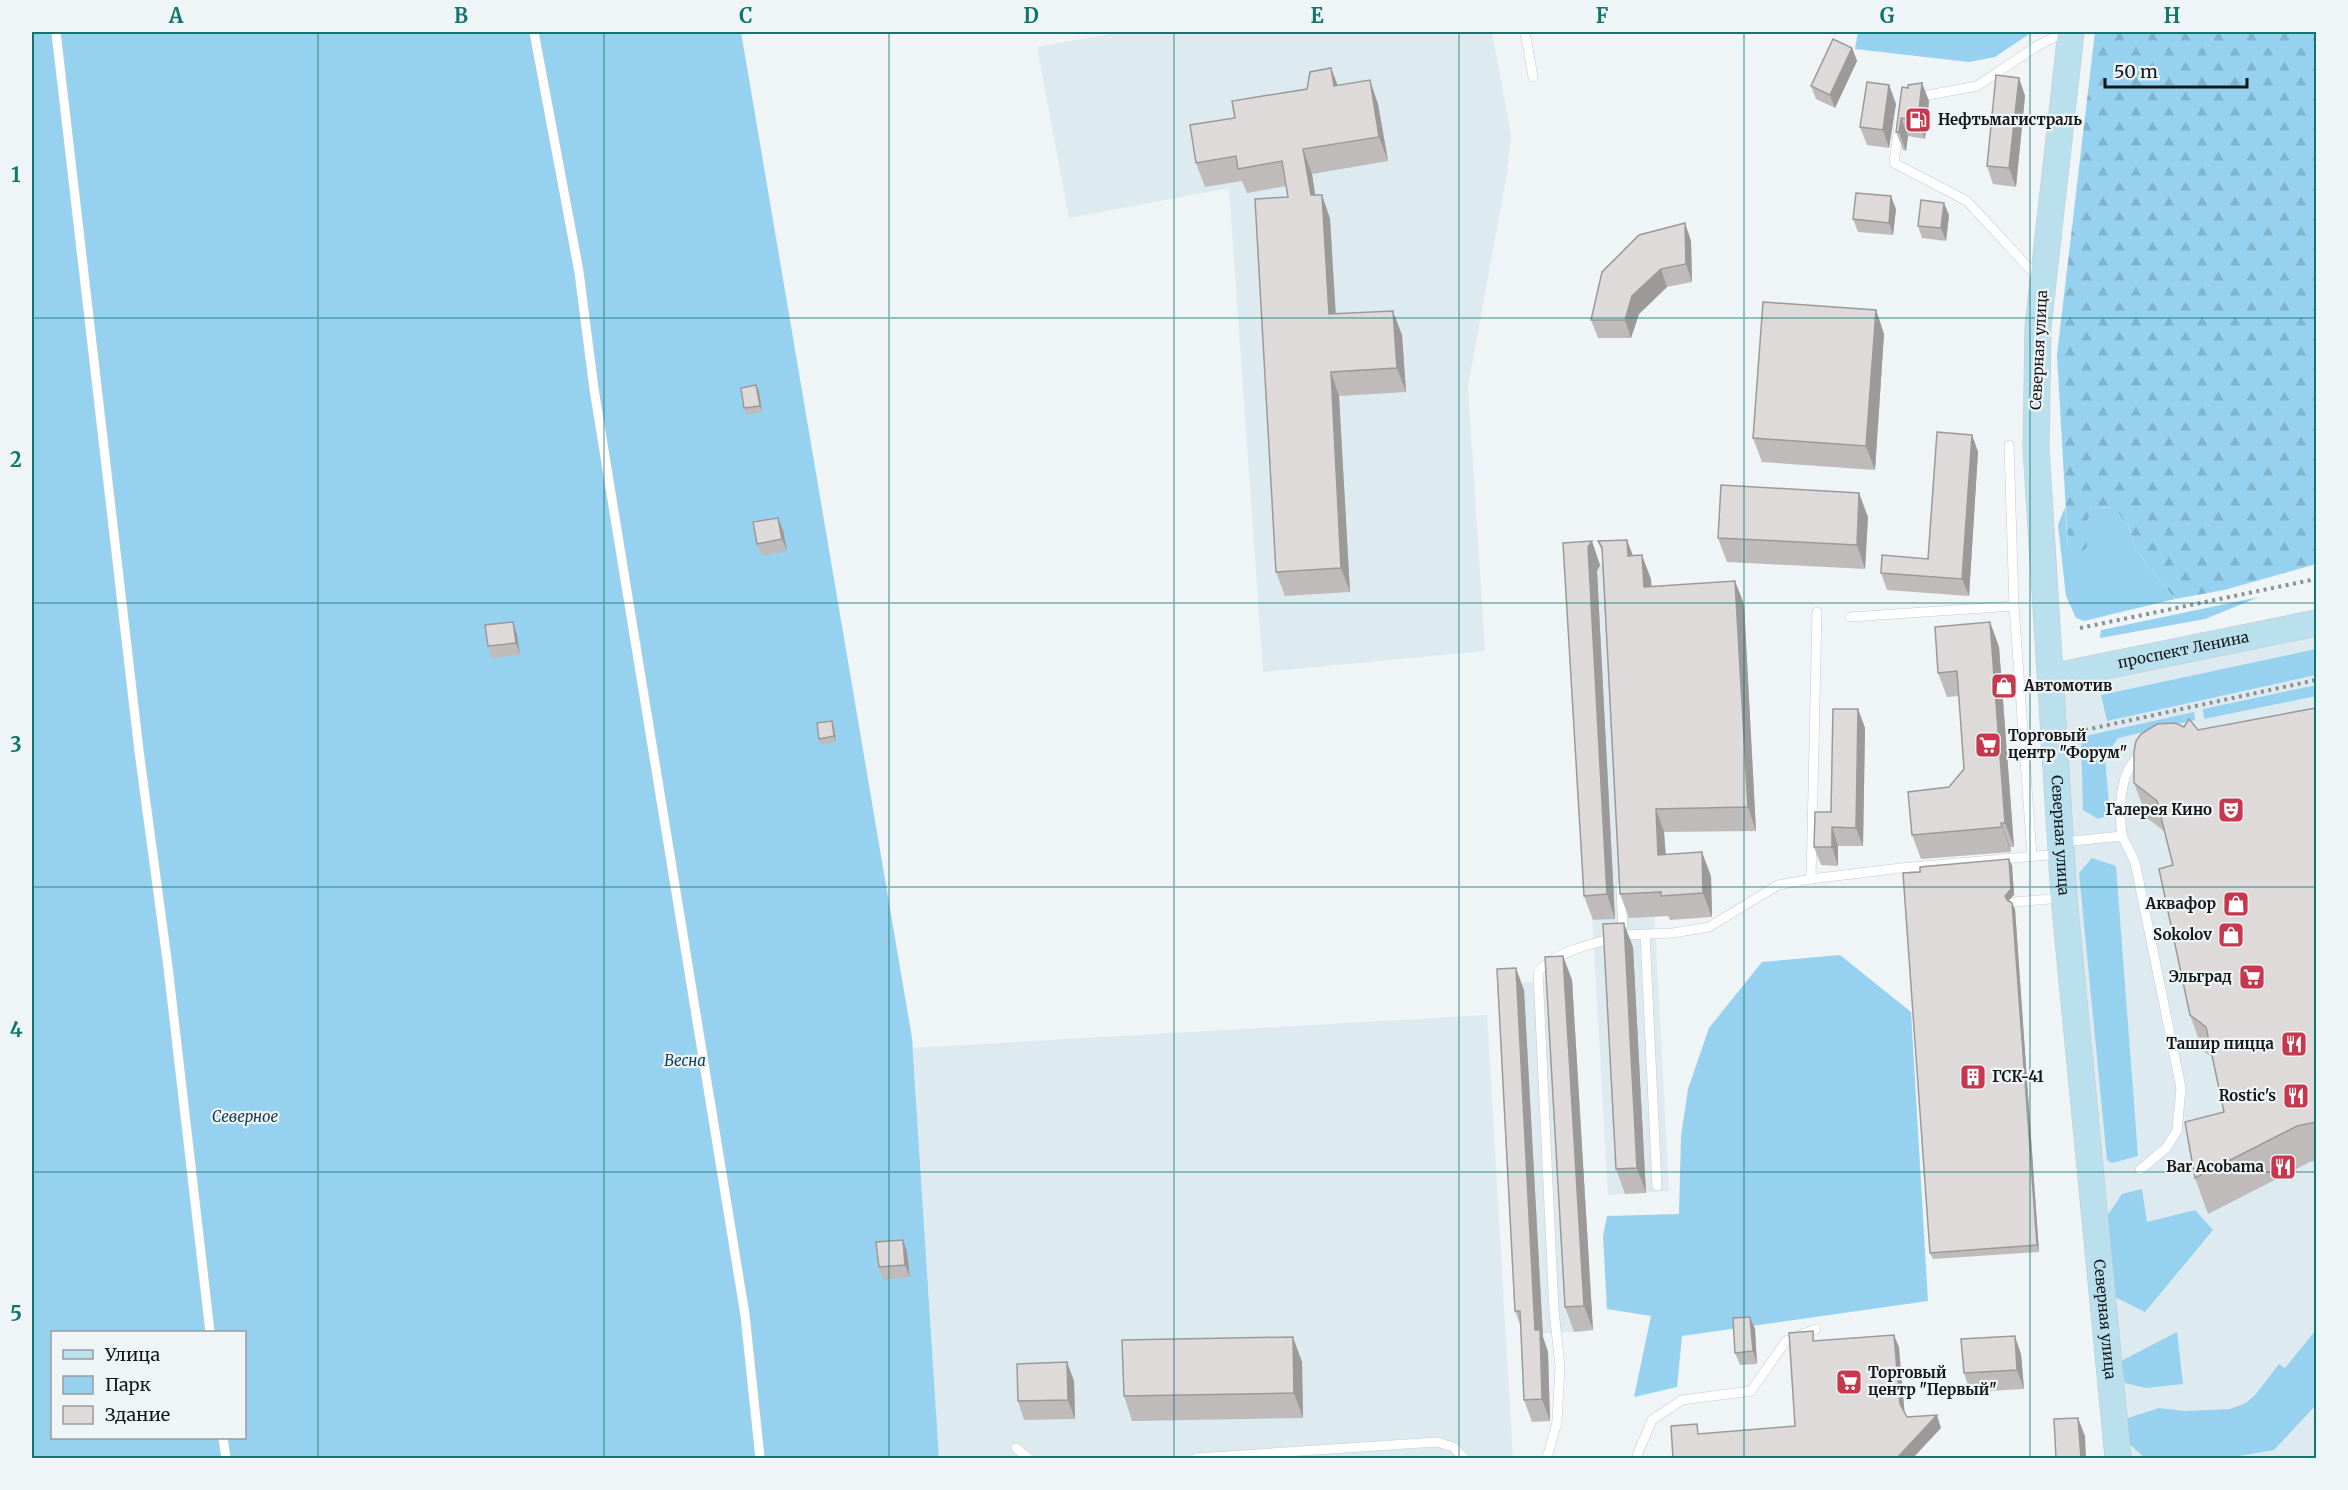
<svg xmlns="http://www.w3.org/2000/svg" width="2348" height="1490" font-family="Merriweather,serif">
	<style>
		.built { fill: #ddeaf0 }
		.green { fill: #96d2f0; fill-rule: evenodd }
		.forest { fill: url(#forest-firs) }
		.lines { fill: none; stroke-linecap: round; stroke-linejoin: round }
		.service-casing { stroke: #c6cacd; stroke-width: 10 }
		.secondary-casing { stroke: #c6cacd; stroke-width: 27 }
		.path { stroke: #8e9193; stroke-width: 4; stroke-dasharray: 3 4.5; stroke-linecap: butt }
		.service { stroke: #fff; stroke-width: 9 }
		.secondary { stroke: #badfed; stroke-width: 26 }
		.wall { fill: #c0bbbb }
		.shaded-wall { fill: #9c9999 }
		.building { fill: #dfdada; stroke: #9c9999; stroke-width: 1.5 }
		.grid { fill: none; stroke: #0f766e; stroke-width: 1.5; stroke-opacity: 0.55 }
		.labels { text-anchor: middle; stroke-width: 4.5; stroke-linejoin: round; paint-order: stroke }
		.poi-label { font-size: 15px; font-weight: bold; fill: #151718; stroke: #eff4f6; text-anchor: end }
		.street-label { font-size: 15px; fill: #151718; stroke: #eff4f6 }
		.park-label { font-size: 15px; font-style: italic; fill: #104054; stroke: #eff4f6 }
		.neatline { fill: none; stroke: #0f766e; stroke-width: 2 }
		.grid-label { font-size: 20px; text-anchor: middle; font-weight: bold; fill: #0f766e }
	</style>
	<defs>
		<pattern id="forest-firs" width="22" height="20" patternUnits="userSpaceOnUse" patternTransform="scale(1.5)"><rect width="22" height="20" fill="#96d2f0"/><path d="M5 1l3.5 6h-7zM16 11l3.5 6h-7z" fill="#80b4cd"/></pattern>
	</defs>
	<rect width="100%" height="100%" fill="#eff4f6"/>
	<g class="built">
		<path d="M1121,32H1492L1511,134L1507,174L1468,386L1485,651L1263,672L1229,188L1069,218L1037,47Z"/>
		<path d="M1636,563L1669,1191L1608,1195L1572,566Z"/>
		<path d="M2316,623V1458H2118L2051,677Z"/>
		<path d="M1572,979L1591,1331L1524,1334L1504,984Z"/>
		<path d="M1487,1015L1513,1458H939L913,1048Z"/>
	</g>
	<g class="green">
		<path d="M32,32H741L912,1038L939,1458H32ZM52,1332H244V1438H52Z"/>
		<path d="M1858,32H2032L1995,57L1969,62L1855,49Z"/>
		<path d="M2065,507L2068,547H2087V523L2092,508L2115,507L2129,527L2135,549L2175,599L2084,621L2076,618L2066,596L2058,525Z"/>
		<path d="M2259,597L2205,619L2100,638L2101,630Z"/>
		<path d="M2316,649V675L2107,721L2101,695Z"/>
		<path d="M2316,685V696L2204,719L2203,709Z"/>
		<path d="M2194,712L2195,720L2118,738L2105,758L2110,815L2098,819L2083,810L2081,737Z"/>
		<path d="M2092,858L2116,866L2138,1156L2112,1163L2107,1160L2079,873Z"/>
		<path d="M1840,955L1911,1012L1928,1301L1682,1336L1677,1387L1634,1397L1651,1316L1607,1309L1603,1236L1607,1216L1679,1214L1681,1136L1688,1089L1709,1028L1762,962Z"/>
		<path d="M2142,1189L2147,1222L2195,1210L2213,1230L2145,1312L2113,1296L2101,1225L2122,1194Z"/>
		<path d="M2316,1330V1405L2274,1450L2228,1458H2145L2126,1441L2128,1418L2159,1408L2185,1411L2230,1409L2246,1403L2256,1394L2279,1364L2285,1368Z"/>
		<path d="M2177,1332L2183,1384L2146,1388L2125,1383L2121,1361Z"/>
	</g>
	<path class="forest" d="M2095,32H2316V564L2224,590L2175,599L2135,549L2129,527L2114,507L2092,508L2087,523V547L2082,553L2068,547L2057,355Z"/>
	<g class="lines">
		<defs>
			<g id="service">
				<path d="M56,32L139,751L168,967L210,1332"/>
				<path d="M534,32L579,272L594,389L745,1315L760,1458"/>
				<path d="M1525,32L1533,77"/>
				<path d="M1917,97L1977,86L2037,46L2065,32"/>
				<path d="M1899,126L1894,163L1967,201L2040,280"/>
				<path d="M2009,445L2014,606L2032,856"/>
				<path d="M1817,612L1811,879L1901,868L2059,854"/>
				<path d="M1850,617L2014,606"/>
				<path d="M2122,836C2119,810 2118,772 2141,754"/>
				<path d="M2063,842L2122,836L2135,862L2181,1088L2177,1131L2166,1148L2140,1170"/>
				<path d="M1621,886L1623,935L1673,933L1709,927L1778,885L1811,879"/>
				<path d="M2014,902L2061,898"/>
				<path d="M1645,934L1657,1186"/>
				<path d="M223,1438L226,1458"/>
				<path d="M1016,1448L1028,1458"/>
				<path d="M1637,1455L1652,1420L1682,1400L1751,1391L1786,1341L1816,1329"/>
				<path d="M1196,1458L1437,1442L1453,1447L1464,1458"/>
				<path d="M1547,1458L1557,1422L1560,1366L1554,1311L1538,972C1557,951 1588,945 1614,938"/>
			</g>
			<g id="secondary">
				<path id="s1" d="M2071,32L2038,327L2036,448L2064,898L2118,1458"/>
				<path id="s2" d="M2051,677L2316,623"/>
			</g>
		</defs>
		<use href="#service" class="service-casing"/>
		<use href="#secondary" class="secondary-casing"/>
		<g class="path">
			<path d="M2080,628L2316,579"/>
			<path d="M2085,730L2316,680"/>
		</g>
		<use href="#service" class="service"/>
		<use href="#secondary" class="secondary"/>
	</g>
	<g class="wall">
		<path d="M1852,48L1857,61L1835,108L1816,99L1811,86Z"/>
		<path d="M1331,68L1338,85L1378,104L1388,161L1312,174L1315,195H1322L1330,219L1336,314L1402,335L1406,392L1339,396L1350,592L1285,596L1276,572L1288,197L1286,186L1247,193L1242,181L1205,187L1196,163L1235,118L1307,89Z"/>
		<path d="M2019,78L2025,96L2016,187L1993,184L1987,166Z"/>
		<path d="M1889,85L1896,104L1889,148L1867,145L1860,127Z"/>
		<path d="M1902,87L1929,101L1925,139L1908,136L1906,151L1903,150L1896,132Z"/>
		<path d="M1896,209L1893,235L1858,232L1853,219Z"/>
		<path d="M1949,215L1946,241L1922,238L1918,226Z"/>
		<path d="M1685,223L1691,241L1692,282L1667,287L1639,314L1631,338H1598L1591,320Z"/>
		<path d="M1876,310L1884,334L1875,470L1762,462L1753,438Z"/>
		<path d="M759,391L762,412L747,415L744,408Z"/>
		<path d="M1972,435L1978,452L1969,596L1887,590L1881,573L1928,559Z"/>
		<path d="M1868,517L1865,569L1727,562L1718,538Z"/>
		<path d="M778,518L783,530L787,551L762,556L757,544Z"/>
		<path d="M1627,540L1633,556L1651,579V586L1744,604L1756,831L1664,832L1666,854L1711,876L1712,917L1670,920L1668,916L1629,918L1620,894L1602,552L1598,541Z"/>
		<path d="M1563,543L1600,565L1597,571L1615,919L1593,920L1584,896Z"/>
		<path d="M513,622L517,634L520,655L492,658L488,646Z"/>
		<path d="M1990,622L1999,647L2014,847H2010L2011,852L1921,859L1912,835L1949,787L1964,769L1959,696L1947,697L1938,673Z"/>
		<path d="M2316,708V1161L2310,1162L2208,1214L2195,1178L2224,1112L2212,1057L2203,1051L2190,1015L2173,865L2165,832L2147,818L2134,783L2184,727L2198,730Z"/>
		<path d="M1858,709L1865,728L1863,846H1838V866L1821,865L1814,847L1831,812Z"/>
		<path d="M832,721L834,727L836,742L821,745L819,739Z"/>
		<path d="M2012,865L2014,895L2008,901L2015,909L2039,1252L1933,1259L1930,1253Z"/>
		<path d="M1633,947L1646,1193L1625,1194L1616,1169Z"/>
		<path d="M1563,956L1572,980L1593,1330L1574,1332L1565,1307Z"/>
		<path d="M1524,990L1543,1337L1548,1352L1550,1421L1532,1422L1524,1400L1521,1327L1515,1311Z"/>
		<path d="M903,1240L907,1252L910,1277L883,1280L879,1267Z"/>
		<path d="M1750,1317L1755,1329L1757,1364L1740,1365L1735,1353Z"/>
		<path d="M2021,1354L2024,1389L1970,1392L1964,1373Z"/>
		<path d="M1302,1362L1303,1418L1132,1421L1124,1396Z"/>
		<path d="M1074,1381L1075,1419L1024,1420L1018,1401Z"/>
	</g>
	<g class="shaded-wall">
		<path d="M1852,48L1857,61L1835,108L1830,95Z"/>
		<path d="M1331,68L1340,93L1334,86Z"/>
		<path d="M2019,78L2025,96L2016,187L2009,168Z"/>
		<path d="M1370,80L1378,104L1388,161L1379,137Z"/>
		<path d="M1922,83L1929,101L1925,139L1918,120Z"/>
		<path d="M1889,85L1896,104L1889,148L1883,130Z"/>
		<path d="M1901,118L1908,136L1906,151L1899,132Z"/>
		<path d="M1303,149L1312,174L1319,220L1311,195Z"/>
		<path d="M1322,195L1330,219L1337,339L1329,314Z"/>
		<path d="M1891,196L1896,209L1893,235L1889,223Z"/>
		<path d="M1944,203L1949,215L1946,241L1941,228Z"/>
		<path d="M1685,223L1691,241L1692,282L1686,264Z"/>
		<path d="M1661,269L1667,287L1639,314L1631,338L1625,320L1632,296Z"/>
		<path d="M1876,310L1884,334L1875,470L1866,446Z"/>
		<path d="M1393,311L1402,335L1406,392L1397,368Z"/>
		<path d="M1331,372L1339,396L1350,592L1341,568Z"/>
		<path d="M756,385L759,391L762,412L760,406Z"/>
		<path d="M1972,435L1978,452L1969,596L1962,579Z"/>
		<path d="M1859,493L1868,517L1865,569L1857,545Z"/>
		<path d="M778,518L783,530L787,551L782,539Z"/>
		<path d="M1627,540L1636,564L1628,556Z"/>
		<path d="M1592,541L1600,565L1597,571L1615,919L1607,894L1588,547Z"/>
		<path d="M1642,555L1651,579L1653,611L1644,587Z"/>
		<path d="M1735,581L1744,604L1756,831L1748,807Z"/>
		<path d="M513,622L517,634L520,655L516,643Z"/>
		<path d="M1990,622L1999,647L2014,847L2005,823Z"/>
		<path d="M1858,709L1865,728L1863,846L1856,828Z"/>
		<path d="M832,721L834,727L836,742L834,736Z"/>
		<path d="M1656,809L1664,832L1667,879L1658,855Z"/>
		<path d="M2001,823L2010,847L2011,852L2002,827Z"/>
		<path d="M1832,827L1838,846V866L1832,847Z"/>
		<path d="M1702,852L1711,876L1712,917L1703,893Z"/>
		<path d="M2009,859L2012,865L2014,895L2007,902L2005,896Z"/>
		<path d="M2012,903L2015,909L2039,1252L2037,1245Z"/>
		<path d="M1624,923L1633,947L1646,1193L1637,1168Z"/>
		<path d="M1563,956L1572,980L1593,1330L1584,1306Z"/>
		<path d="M1516,968L1524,990L1543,1337L1548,1352L1550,1421L1542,1399L1535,1330Z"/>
		<path d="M903,1240L907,1252L910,1277L905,1265Z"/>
		<path d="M1750,1317L1755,1329L1757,1364L1753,1351Z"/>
		<path d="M1894,1335L1899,1347L1905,1417L1900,1404Z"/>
		<path d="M2015,1336L2021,1354L2024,1389L2017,1370Z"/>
		<path d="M1293,1337L1302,1362L1303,1418L1294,1393Z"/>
		<path d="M1067,1362L1074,1381L1075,1419L1068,1400Z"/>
		<path d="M1937,1415L1941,1428L1913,1458H1897Z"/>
		<path d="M2078,1418L2085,1436L2086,1458H2081Z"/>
	</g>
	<g class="building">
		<path d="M1833,39L1852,48L1830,95L1811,86Z"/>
		<path d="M1331,68L1334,86L1370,80L1379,137L1303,149L1311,195H1322L1329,314L1393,311L1397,368L1331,372L1341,568L1276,572L1255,199L1288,197L1282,161L1238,169L1236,156L1196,163L1190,125L1235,118L1232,101L1307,89L1310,72Z"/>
		<path d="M1996,75L2019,78L2009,168L1987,166Z"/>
		<path d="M1867,82L1889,85L1883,130L1860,127Z"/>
		<path d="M1922,83L1918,120L1901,118L1899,132H1896L1902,87L1908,88V85Z"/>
		<path d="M1856,193L1891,196L1889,223L1853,219Z"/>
		<path d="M1921,200L1944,203L1941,228L1918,226Z"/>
		<path d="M1685,223L1686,264L1661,269L1632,296L1625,320H1591L1602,272L1639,235Z"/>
		<path d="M1763,302L1876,310L1866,446L1753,438Z"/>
		<path d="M756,385L760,406L744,408L741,388Z"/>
		<path d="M1937,432L1972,435L1962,579L1881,573L1882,555L1928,559Z"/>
		<path d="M1721,485L1859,493L1857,545L1718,538Z"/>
		<path d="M778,518L782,539L757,544L753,522Z"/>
		<path d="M1627,540L1628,556L1642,555L1644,587L1735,581L1748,807L1656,809L1658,855L1702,852L1703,893L1661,896V892L1620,894L1602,547L1598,541Z"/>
		<path d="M1592,541L1588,547L1607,894L1584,896L1563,543Z"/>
		<path d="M513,622L516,643L488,646L485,625Z"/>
		<path d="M1990,622L2005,823H2001L2002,827L1912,835L1908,792L1949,787L1964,769L1957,671L1938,673L1935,627Z"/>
		<path d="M2316,708V1122L2297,1126L2195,1178L2185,1122L2224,1112L2206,1027L2190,1015L2159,869L2173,865L2157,801L2134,783V752L2136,741L2141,734L2157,724L2175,723L2184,727L2189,719L2198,730Z"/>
		<path d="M1833,709H1858L1856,828L1832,827V847H1814L1815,812H1831Z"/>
		<path d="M832,721L834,736L819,739L817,723Z"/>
		<path d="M2009,859L2011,889L2005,896L2007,900L2012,903L2037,1245L1930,1253L1903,873L1920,872V867Z"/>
		<path d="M1624,923L1637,1168L1616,1169L1603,924Z"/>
		<path d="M1563,956L1584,1306L1565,1307L1545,957Z"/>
		<path d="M1516,968L1535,1330H1540L1542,1399L1524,1400L1520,1311H1515L1497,969Z"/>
		<path d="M903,1240L905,1265L879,1267L876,1242Z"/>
		<path d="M1750,1317L1753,1351L1735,1353L1733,1318Z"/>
		<path d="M1813,1331V1341L1894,1335L1900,1404L1907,1417L1937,1415L1897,1458H1673L1671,1426L1697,1424L1698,1434L1795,1426L1789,1333Z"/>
		<path d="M2015,1336L2017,1370L1964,1373L1961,1339Z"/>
		<path d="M1293,1337L1294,1393L1124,1396L1122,1340Z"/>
		<path d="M1067,1362L1068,1400L1018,1401L1017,1364Z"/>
		<path d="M2078,1418L2081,1458H2056L2054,1419Z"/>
	</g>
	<path class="grid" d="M318,32V1458M604,32V1458M889,32V1458M1174,32V1458M1459,32V1458M1744,32V1458M2030,32V1458M32,318H2316M32,603H2316M32,887H2316M32,1172H2316"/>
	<defs>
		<symbol id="fuel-square" viewBox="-11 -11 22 22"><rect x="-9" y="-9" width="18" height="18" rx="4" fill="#c7374d" stroke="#eff4f6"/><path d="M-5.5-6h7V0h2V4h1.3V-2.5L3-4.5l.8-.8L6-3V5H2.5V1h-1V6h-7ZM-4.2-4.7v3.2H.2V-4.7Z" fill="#fff"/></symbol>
		<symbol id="shop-square" viewBox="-11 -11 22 22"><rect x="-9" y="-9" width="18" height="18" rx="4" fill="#c7374d" stroke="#eff4f6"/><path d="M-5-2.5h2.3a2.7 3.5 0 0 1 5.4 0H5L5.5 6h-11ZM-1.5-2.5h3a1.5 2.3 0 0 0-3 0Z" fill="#fff"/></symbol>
		<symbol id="supermarket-square" viewBox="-11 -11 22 22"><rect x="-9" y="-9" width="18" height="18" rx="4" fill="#c7374d" stroke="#eff4f6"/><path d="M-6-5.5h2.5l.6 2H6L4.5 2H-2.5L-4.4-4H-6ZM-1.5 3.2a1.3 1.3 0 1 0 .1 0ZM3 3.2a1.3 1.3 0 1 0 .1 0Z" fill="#fff"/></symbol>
		<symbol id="theatre-square" viewBox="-11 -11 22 22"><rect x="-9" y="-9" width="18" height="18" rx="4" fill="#c7374d" stroke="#eff4f6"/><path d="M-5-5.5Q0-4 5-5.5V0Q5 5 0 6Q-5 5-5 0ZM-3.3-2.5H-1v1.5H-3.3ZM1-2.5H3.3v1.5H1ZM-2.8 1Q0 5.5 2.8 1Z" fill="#fff"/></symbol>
		<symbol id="restaurant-square" viewBox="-11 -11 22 22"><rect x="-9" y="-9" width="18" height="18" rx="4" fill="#c7374d" stroke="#eff4f6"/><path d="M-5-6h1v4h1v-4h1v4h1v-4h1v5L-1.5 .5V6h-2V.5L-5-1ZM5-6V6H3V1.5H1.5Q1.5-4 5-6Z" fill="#fff"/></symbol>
		<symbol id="building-square" viewBox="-11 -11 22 22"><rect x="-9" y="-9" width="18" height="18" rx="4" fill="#c7374d" stroke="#eff4f6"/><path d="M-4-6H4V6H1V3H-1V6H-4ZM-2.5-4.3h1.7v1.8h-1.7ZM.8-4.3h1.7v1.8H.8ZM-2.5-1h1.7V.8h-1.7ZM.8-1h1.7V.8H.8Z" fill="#fff"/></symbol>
	</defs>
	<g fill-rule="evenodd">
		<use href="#fuel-square" x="1903" y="105" width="30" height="30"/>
		<use href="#shop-square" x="1989" y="671" width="30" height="30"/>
		<use href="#supermarket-square" x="1973" y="730" width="30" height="30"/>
		<use href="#theatre-square" x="2216" y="795" width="30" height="30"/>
		<use href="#shop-square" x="2221" y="889" width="30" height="30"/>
		<use href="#shop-square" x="2216" y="920" width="30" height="30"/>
		<use href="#supermarket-square" x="2237" y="962" width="30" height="30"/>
		<use href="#restaurant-square" x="2279" y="1029" width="30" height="30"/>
		<use href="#building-square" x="1958" y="1062" width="30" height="30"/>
		<use href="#restaurant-square" x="2281" y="1081" width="30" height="30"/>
		<use href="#restaurant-square" x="2268" y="1152" width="30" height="30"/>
		<use href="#supermarket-square" x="1834" y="1367" width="30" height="30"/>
	</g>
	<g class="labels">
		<g class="poi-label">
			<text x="1938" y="125" text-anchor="start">Нефтьмагистраль</text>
			<text x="2024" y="691" text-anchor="start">Автомотив</text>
			<text x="2008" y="741" text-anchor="start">Торговый<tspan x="2008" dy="17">центр "Форум"</tspan></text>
			<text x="2212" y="815">Галерея Кино</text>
			<text x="2216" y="909">Аквафор</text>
			<text x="2212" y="940">Sokolov</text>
			<text x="2232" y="982">Эльград</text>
			<text x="2274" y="1049">Ташир пицца</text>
			<text x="1992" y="1082" text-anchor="start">ГСК-41</text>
			<text x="2276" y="1101">Rostic's</text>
			<text x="2264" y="1172">Bar Acobama</text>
			<text x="1868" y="1378" text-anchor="start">Торговый<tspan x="1868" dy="17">центр "Первый"</tspan></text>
		</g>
		<g class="street-label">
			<text transform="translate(2039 350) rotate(-87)" y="5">Северная улица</text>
			<text dy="5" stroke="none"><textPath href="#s2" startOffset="135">проспект Ленина</textPath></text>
			<text dy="5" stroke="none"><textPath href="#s1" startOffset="806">Северная улица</textPath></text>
			<text dy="5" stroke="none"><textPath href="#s1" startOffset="1292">Северная улица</textPath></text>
		</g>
		<g class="park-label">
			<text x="685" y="1066">Весна</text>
			<text x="245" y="1122">Северное</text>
		</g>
	</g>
	<rect width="2348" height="1490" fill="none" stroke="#eff4f6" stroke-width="66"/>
	<rect x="51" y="1331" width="195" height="108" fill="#eff4f6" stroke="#989c9d" stroke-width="1.5"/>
	<rect x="63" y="1350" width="30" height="9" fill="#badfed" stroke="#989c9d" stroke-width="1.5"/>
	<text x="105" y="1361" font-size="18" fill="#151718">Улица</text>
	<rect x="63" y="1376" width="30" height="18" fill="#96d2f0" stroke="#989c9d" stroke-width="1.5"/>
	<text x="105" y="1391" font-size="18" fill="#151718">Парк</text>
	<rect x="63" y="1406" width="30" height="18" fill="#dfdada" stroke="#989c9d" stroke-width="1.5"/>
	<text x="105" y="1421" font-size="18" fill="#151718">Здание</text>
	<path d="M2105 78v9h142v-9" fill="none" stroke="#151718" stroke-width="3"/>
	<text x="2114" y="78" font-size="18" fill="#151718" stroke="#eff4f6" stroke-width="4.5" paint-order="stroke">50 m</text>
	<rect x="33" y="33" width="2282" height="1424" class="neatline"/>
	<g class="grid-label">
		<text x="176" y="23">A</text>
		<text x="461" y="23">B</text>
		<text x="746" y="23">C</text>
		<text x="1031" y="23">D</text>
		<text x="1317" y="23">E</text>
		<text x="1602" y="23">F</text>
		<text x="1887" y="23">G</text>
		<text x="2172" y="23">H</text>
		<text x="16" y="182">1</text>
		<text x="16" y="467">2</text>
		<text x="16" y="752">3</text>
		<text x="16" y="1037">4</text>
		<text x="16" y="1321">5</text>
	</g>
</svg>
